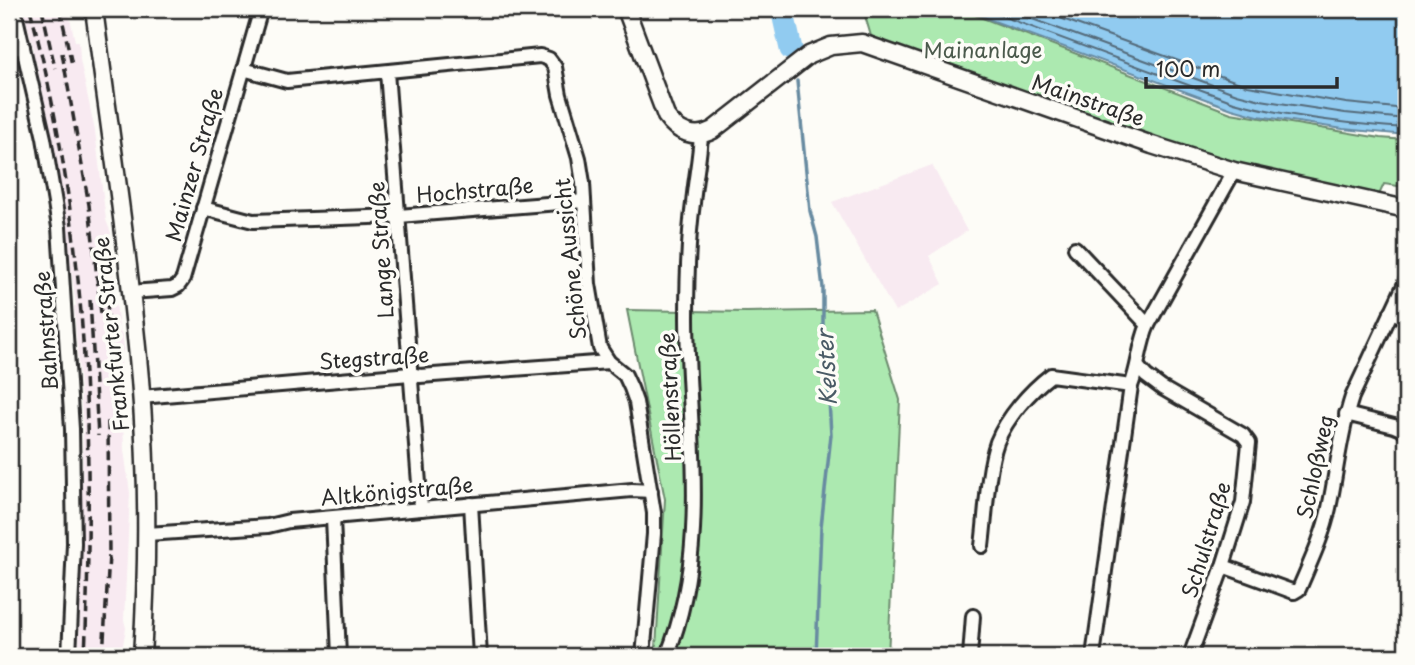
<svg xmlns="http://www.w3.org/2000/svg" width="1415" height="665" font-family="'Playpen Sans',sans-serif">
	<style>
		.built { fill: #f8eaf1 }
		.green { fill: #ace9b0; stroke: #6c8a6e; stroke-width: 2 }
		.water { fill: #91cbf0; stroke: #688ba1; stroke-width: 2 }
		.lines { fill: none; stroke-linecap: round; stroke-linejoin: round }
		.shore { stroke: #546b7a; stroke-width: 2 }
		.stream { stroke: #688ba1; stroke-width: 3.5 }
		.river { stroke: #91cbf0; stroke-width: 23 }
		.minor-casing { stroke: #2b2b2b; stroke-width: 18 }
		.tertiary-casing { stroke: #2b2b2b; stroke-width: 21 }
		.minor { stroke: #fdfcf7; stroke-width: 12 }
		.tertiary { stroke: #fdfcf7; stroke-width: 16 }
		.rail { stroke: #2b2b2b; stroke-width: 3.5; stroke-dasharray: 10 5; stroke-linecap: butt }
		.labels { text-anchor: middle; stroke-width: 7; stroke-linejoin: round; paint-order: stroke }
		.park-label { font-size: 21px; fill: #4b5a4c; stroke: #fdfcf7 }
		.street-label { font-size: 21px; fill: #2b2b2b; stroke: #fdfcf7 }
		.water-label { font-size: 23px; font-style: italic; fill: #4a5b66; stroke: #fdfcf7 }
	</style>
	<rect width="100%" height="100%" fill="#fdfcf7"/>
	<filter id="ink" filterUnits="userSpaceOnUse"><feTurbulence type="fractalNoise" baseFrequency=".0143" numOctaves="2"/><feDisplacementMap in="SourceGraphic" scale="14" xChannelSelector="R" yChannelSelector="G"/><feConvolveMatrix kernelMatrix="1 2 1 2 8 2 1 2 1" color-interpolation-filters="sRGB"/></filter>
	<g filter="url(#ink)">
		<g class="built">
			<path d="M23,9H68L75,41H79L80,60L95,131L106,220L111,233L109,238L119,330L123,338L124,348L121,357L124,450L130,493L124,620L126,628L121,656H79L83,432L74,306H76L54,145L36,61L34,60L32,52L34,50Z"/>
			<path d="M932,165L967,231L929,256L943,284L895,312L832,202Z"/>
		</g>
		<g class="green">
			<path d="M863,9H959L1231,113L1380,138L1406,140V187L1384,184L1378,197L1150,143L935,66L871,36Z"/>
			<path d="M627,310L747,312L872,310L900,400L888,656H662L656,648L665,499Z"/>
		</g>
		<path class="water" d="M966,9H1406V135L1343,129L1258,116L1232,109L991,20Z"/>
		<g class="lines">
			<g class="shore">
				<path d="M983,9L1234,102C1288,117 1350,124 1406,128"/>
				<path d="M1005,9L1237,94L1261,100L1345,113L1406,119"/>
				<path d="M1035,9L1248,86L1346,103L1406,109"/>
			</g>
			<path class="stream" d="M797,81L810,211L817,237L823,288V338L827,365L831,435L821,527L816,656"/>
			<path class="river" d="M782,9L791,49"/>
			<defs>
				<g id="minor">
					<path d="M14,9L44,138L59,227L72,429L74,543L69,656"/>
					<path d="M9,50L23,47"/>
					<path d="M243,69L287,81L540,56L549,59L555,67L560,95L579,158L583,183L589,284L600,348L609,362L625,375L631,388L636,402L654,513V534L643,656"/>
					<path d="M387,72L421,509"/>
					<path d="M203,208L253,221L399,216L584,201"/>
					<path d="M1075,248L1148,325"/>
					<path d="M131,292L172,289L178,286L183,279L261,9"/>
					<path d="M1391,312L1406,318"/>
					<path d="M1138,367L1146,376L1162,388L1243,435L1249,443L1243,502L1223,566L1190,656"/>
					<path d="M141,397L410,374L420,376L609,362"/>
					<path d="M1346,414L1394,426L1406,431"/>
					<path d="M471,504L480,656"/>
					<path d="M333,518L339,656"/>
					<path d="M147,534L268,526L289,521L632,490L651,491"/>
					<path d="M982,546C986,515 987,470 997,442C1007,417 1030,391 1051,375L1131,386"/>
					<path d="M1223,566L1294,592L1299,589C1310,563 1323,536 1329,508C1337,471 1340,433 1352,397L1406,281"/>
					<path d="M667,656C711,546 688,433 687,319C687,281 688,240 693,203C695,180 700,157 701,134"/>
					<path d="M970,656L973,616"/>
					<path d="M1093,656L1131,386C1139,366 1139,345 1148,325L1234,171"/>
				</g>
				<g id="tertiary">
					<path d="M94,9C110,132 129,255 140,379C148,471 148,564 142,656"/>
					<path d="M626,9L666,116C677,132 695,140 713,130L809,55L831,46L862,43L1152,145L1234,171L1406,209"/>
				</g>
			</defs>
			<use href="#minor" class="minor-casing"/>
			<use href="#tertiary" class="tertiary-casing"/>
			<use href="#minor" class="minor"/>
			<use href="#tertiary" class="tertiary"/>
			<g class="rail">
				<path d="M30,9C87,220 94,438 85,656"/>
				<path d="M42,9L55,68"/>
				<path d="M60,9L72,65"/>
				<path d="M62,53L89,205L101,313"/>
				<path d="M90,300L98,436"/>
				<path d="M107,300L116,429"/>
				<path d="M103,656L109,555L108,417"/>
			</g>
		</g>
	</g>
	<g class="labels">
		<g class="park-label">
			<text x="983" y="58">Mainanlage</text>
		</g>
		<g class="street-label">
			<text transform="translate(1088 101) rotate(19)" y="7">Mainstraße</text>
			<text transform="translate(195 165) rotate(-74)" y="7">Mainzer Straße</text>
			<text transform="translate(475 191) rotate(-5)" y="7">Hochstraße</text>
			<text transform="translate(382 250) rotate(-94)" y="7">Lange Straße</text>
			<text transform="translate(571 259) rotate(-96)" y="7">Schöne Aussicht</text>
			<text transform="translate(47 331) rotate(-94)" y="7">Bahnstraße</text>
			<text transform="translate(112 334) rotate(-96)" y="7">Frankfurter Straße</text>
			<text transform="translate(374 359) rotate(-4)" y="7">Stegstraße</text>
			<text transform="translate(671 397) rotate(-93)" y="7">Höllenstraße</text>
			<text transform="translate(1316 467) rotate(-78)" y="7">Schloßweg</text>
			<text transform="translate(397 492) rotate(-5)" y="7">Altkönigstraße</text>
			<text transform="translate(1207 540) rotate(-73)" y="7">Schulstraße</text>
		</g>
		<g class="water-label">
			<text transform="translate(827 368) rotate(-93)" y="8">Kelster</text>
		</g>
	</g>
	<rect width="1415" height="665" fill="none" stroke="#fdfcf7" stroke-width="35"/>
	<rect x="18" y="18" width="1380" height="630" fill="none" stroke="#2b2b2b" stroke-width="2.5" filter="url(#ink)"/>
	<path d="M1146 77v10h191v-10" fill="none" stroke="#2b2b2b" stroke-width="3.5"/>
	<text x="1156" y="77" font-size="21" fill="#2b2b2b" stroke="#fdfcf7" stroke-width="5" paint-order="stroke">100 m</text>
</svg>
